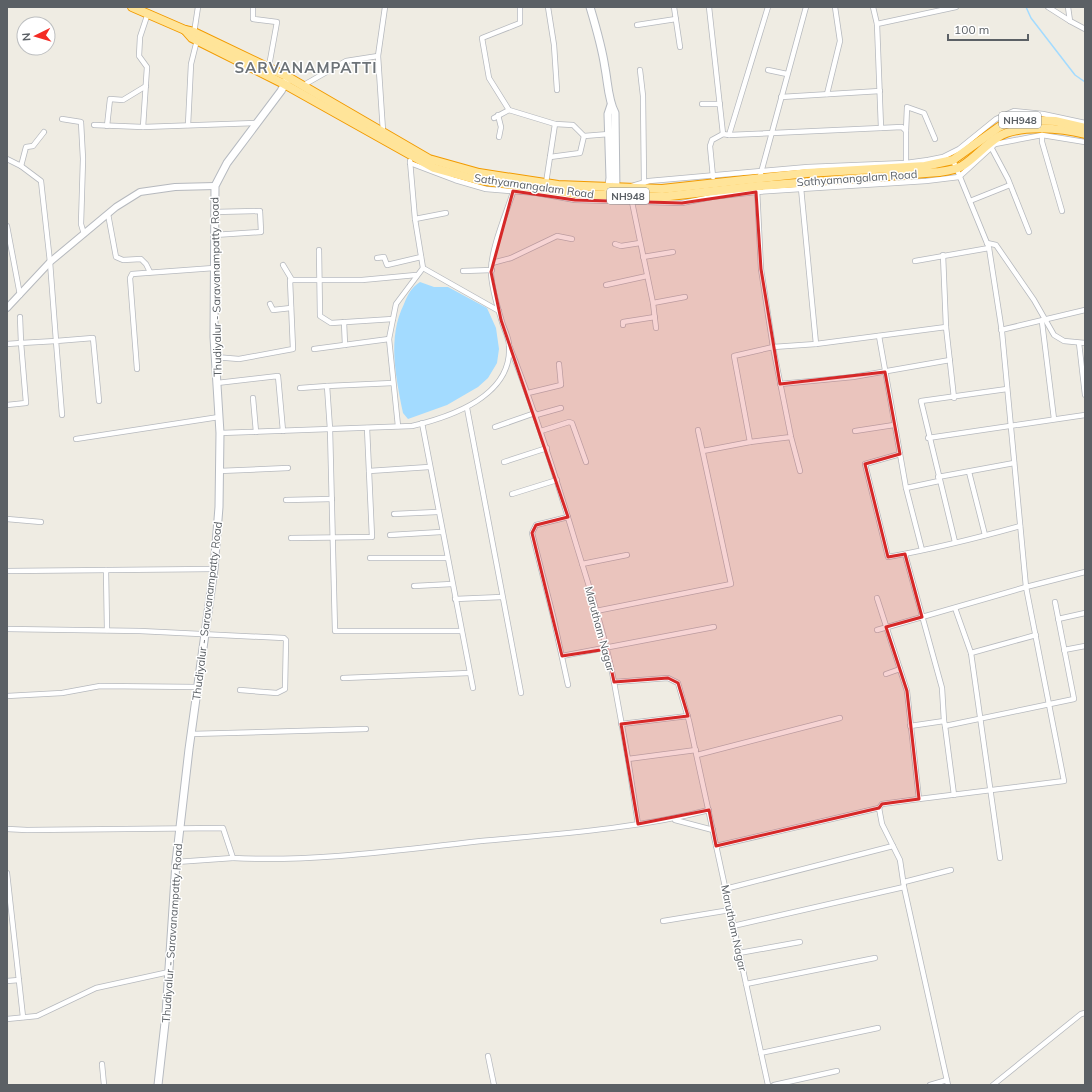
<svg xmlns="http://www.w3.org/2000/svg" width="1092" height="1092" font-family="Mulish,sans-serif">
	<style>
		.water { fill: #a3dbff }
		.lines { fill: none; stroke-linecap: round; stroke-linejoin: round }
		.stream { stroke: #a3dbff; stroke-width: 1.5 }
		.minor-casing { stroke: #b6b9be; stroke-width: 6 }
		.tertiary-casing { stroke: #b6b9be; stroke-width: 8 }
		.secondary-casing { stroke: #b6bac0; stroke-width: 9 }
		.trunk-casing { stroke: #f29b00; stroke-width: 10 }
		.minor { stroke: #fff; stroke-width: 4.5 }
		.tertiary { stroke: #fff; stroke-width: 6 }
		.secondary { stroke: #fff; stroke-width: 7 }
		.trunk { stroke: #ffe499; stroke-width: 8 }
		.marked { fill: #d62828; fill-opacity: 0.2; stroke: #d62828; stroke-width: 3; stroke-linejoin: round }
		.labels { text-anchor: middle; stroke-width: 3; stroke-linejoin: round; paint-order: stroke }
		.shield { fill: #fff; stroke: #8c9093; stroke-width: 1 }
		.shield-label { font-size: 10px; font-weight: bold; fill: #5b6065 }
		.street-label { font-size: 11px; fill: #5b6065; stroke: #fff }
		.district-label { font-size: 15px; font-weight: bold; letter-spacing: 1px; fill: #6c7277; stroke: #fff }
	</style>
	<rect width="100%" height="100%" fill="#efece3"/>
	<path class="water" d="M420,282L434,287H448L487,308L496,328L499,349L497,363L488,378L478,387L447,405L408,419L403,413C396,377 387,338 404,304C408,294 411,288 420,282Z"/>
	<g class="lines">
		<path class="stream" d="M1026,7L1031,18L1075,75L1085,82"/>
		<defs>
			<g id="minor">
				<path d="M253,7V19L277,22L269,66"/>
				<path d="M520,7V23L482,38L489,78L509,110L555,124L546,183"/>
				<path d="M548,7L554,45L557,90"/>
				<path d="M674,7L680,47"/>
				<path d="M709,7L723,134"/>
				<path d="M873,7L877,24"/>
				<path d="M1048,7L1070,21"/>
				<path d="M1068,7L1070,21L1085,29"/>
				<path d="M637,25L676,19"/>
				<path d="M194,33L198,7"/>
				<path d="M640,70L643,96L644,183"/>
				<path d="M768,70L787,74"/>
				<path d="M302,86L346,61L378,56"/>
				<path d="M827,94L840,41L835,7"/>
				<path d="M781,97L880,91"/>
				<path d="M702,104H720"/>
				<path d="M498,115L501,127L499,137"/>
				<path d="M494,118L509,110"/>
				<path d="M62,119L81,122L83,159L81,224L84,234"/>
				<path d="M555,124L573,125L584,136L609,134"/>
				<path d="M94,125L143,127L256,123"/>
				<path d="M188,125L191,64L197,40"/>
				<path d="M107,126L110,99L123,100L146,86"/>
				<path d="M143,127L147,67L139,56L140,37L148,13"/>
				<path d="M881,128L902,127L906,131V163"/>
				<path d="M383,131L378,56L385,7"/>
				<path d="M906,131L907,107L924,113L935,139"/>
				<path d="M729,135L881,128L877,24L956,7"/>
				<path d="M1042,135V142L1062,211"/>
				<path d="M991,147L1008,179L1029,232"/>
				<path d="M550,157L580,153L584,136"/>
				<path d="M7,159L21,166L26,147L33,146L44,132"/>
				<path d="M410,163L455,180L486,189L536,193L575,200L682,203L712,197L756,192L926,181L959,177L995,144L1042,135L1085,142"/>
				<path d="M713,177L710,146L712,140L723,134L729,135L768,7"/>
				<path d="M759,180L806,7"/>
				<path d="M632,186L649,181L808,167L906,163L928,160L943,157L959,149L996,119L1014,111L1043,114L1085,123"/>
				<path d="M801,188L816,344"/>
				<path d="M757,189L761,269L773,347L816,344L946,327L954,398"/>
				<path d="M970,201L1010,185"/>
				<path d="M632,202L653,303L656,328"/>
				<path d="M108,214L116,257L123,260L141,259L146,264L150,272"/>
				<path d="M415,219L446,213"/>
				<path d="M7,226L20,295"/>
				<path d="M214,235L261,232L260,211L214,212"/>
				<path d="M987,243L996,245L1034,300L1054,335L1064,341L1085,343"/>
				<path d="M615,244L621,246L640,243"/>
				<path d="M319,250L320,316L331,323L393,319"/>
				<path d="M943,255L946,327"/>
				<path d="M643,257L673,252"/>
				<path d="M377,258L384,257L387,265L421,257"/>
				<path d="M915,261L989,248"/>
				<path d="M492,263L511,258L557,236L572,239"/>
				<path d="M283,265L292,280"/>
				<path d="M423,268L499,311"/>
				<path d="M463,271L492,270"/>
				<path d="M606,285L647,276"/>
				<path d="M653,303L685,297"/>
				<path d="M270,304L273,310L291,308"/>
				<path d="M344,322L345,345"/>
				<path d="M1042,322L1054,419"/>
				<path d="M623,325V322L655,317"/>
				<path d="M1001,330L1085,310"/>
				<path d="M879,336L900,454"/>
				<path d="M1079,343L1085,395"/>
				<path d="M7,344L21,343L20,317"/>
				<path d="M509,345C535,410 556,477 576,544C590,590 605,635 614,682L668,678L678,683L689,721L768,1085"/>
				<path d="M314,349L389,339"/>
				<path d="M215,357L239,359L293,349L290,280H362L416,275"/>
				<path d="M137,369L130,278L132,274L214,268"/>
				<path d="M217,383L278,376L283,431"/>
				<path d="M393,383L327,386L330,429L335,631H461"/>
				<path d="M780,384L853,377L950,360"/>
				<path d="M300,388L327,386"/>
				<path d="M528,393L561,385L559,364"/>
				<path d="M253,398L256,432"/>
				<path d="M7,405L26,403L21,343L56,341L50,262L41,181L21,166"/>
				<path d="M467,408L521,693"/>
				<path d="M62,415L56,341L93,338L99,401"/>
				<path d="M536,415L561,408"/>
				<path d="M422,423L473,688"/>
				<path d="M398,426L389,339L396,304L423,268L415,219L410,161"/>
				<path d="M495,427L535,413"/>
				<path d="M541,431L569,422L572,423L586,462"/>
				<path d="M855,431L894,425"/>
				<path d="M220,433L412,426C450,417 513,396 509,345C509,338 504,329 502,322C498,309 491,285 491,271C491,248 507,212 514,189"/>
				<path d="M791,437L750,442L734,356L773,347L791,437L800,471"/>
				<path d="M928,438L1085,415"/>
				<path d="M76,439L219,417"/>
				<path d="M703,451L750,442"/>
				<path d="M504,462L547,448"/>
				<path d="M219,471L288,468"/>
				<path d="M369,471L429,467"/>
				<path d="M969,472L985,535"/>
				<path d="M938,477L1014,463"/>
				<path d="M906,488L939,481"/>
				<path d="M512,494L557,480"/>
				<path d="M286,500L332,499"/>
				<path d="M394,514L437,512"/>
				<path d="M568,517L536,525L532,533L553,616L568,685"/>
				<path d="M7,519L41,522"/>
				<path d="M390,535L441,532"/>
				<path d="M291,538L372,537L367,428"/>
				<path d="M955,542L921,401L1007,389"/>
				<path d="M922,550L906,488L900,454L865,464L888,557C932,549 977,538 1020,526"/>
				<path d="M905,554L942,688L944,721L910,726"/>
				<path d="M370,558H447"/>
				<path d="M582,564L627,555"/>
				<path d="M106,570L107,630"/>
				<path d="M7,571L214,569"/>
				<path d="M414,586L452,584"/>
				<path d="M455,599L502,597"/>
				<path d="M955,608L971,653L1036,635"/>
				<path d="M596,611L731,584L698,430"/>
				<path d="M1058,619L1085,613"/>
				<path d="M7,629L140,631L284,638L286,640L285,689L277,693L240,690"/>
				<path d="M877,630L1026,587L1085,572"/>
				<path d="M1064,650L1085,646"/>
				<path d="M971,653L1000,858"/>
				<path d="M562,656L714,627"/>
				<path d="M886,674L900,669"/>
				<path d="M343,678L469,673"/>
				<path d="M614,682L628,759L696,750"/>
				<path d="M7,696L62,693L100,686L198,687"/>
				<path d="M944,721L945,726L1074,699L1055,602"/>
				<path d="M621,724L688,716"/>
				<path d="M945,726L954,795"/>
				<path d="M191,734L366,729"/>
				<path d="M697,755L840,718"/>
				<path d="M628,759L638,824"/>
				<path d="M919,799L1064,781L1026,587L1002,332L989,248L953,160"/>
				<path d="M675,820L713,830"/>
				<path d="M7,829L27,830L223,828L233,858C316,862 399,850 481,841C557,834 635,829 709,810"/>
				<path d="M716,846L879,808L882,804L919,799L907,691L877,598"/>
				<path d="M176,862L233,858"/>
				<path d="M7,873L23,1017"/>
				<path d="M904,882L951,870"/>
				<path d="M904,887L948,1085"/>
				<path d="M725,889L893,846"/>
				<path d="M663,921L730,910"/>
				<path d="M733,926L904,887L900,860L882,824L879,808"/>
				<path d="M739,953L800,942"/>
				<path d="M7,981L19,980"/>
				<path d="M746,984L875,958"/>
				<path d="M7,1019L37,1016L96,988L169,972"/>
				<path d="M761,1053L878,1028"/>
				<path d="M488,1056L494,1085"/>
				<path d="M102,1064L104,1085"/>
				<path d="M774,1085L837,1071"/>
				<path d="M930,1085L947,1080"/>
				<path d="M993,1085L1081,1014L1085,1013"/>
			</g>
			<path id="tertiary" d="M7,308L50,262L116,207L140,192L175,187L215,186"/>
			<g id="secondary">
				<path d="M590,7C596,27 602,47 605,68C608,83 608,100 615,113L616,192"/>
				<path d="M608,192L610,178L608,114L611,105"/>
				<path d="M158,1085L166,1014L176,862L189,749L214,569L219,507L220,433L214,337L215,186L227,163L281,91L287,80"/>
			</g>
			<g id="trunk">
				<path d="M132,7L185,30L192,38L284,84L434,168L478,180L580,194L661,197L758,186L939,172C946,171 955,170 962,166C975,158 985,145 998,137C1019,124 1062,128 1085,134"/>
				<path d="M185,30L194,32L288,77L429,159L479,173L558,185L662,189L807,173L925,166L953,160L999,127L1012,121L1022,120L1055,121L1085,128"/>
			</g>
		</defs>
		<use href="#minor" class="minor-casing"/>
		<use href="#tertiary" class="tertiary-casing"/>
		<use href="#secondary" class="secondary-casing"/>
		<use href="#trunk" class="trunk-casing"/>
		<use href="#minor" class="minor"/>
		<use href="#tertiary" class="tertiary"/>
		<use href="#secondary" class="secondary"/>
		<use href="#trunk" class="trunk"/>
	</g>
	<path class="marked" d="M513,191L575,200L682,203L756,192L761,269L780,384L885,372L900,454L865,464L888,557L905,554L922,617L886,627L907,691L919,799L882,804L879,808L716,846L709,810L638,824L621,724L688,716L678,683L668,678L614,682L607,649L562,656L532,533L536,525L568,517L501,320L491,272Z"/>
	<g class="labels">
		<g class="shield">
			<rect x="999" y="112" width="42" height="16" rx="3"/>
			<rect x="607" y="188" width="42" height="16" rx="3"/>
		</g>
		<g class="shield-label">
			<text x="1020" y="124">NH948</text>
			<text x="628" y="200">NH948</text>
		</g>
		<g class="street-label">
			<text transform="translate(857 178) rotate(-4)" y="4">Sathyamangalam Road</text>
			<text transform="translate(534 186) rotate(8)" y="4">Sathyamangalam Road</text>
			<text transform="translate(216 287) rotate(-91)" y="4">Thudiyalur - Saravanampatty Road</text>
			<text transform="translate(207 611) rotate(-83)" y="4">Thudiyalur - Saravanampatty Road</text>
			<text transform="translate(600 629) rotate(75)" y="4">Marutham Nagar</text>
			<text transform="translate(734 928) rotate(78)" y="4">Marutham Nagar</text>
			<text transform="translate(172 933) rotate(-86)" y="4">Thudiyalur - Saravanampatty Road</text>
		</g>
		<g class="district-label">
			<text x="306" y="73">SARVANAMPATTI</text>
		</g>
	</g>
	<rect width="1092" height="1092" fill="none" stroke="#5b6065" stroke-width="16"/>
	<g transform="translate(36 36) rotate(265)"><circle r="19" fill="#ffffff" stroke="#bdbfc1"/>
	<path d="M0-3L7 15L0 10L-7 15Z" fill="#f42b24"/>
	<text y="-6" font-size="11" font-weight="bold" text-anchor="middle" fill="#5b6065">N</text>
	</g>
	<path d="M948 34v6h80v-6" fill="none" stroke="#5b6065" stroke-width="2"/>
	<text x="954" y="34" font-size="12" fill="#5b6065" stroke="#ffffff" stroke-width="3" paint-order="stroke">100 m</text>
</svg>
